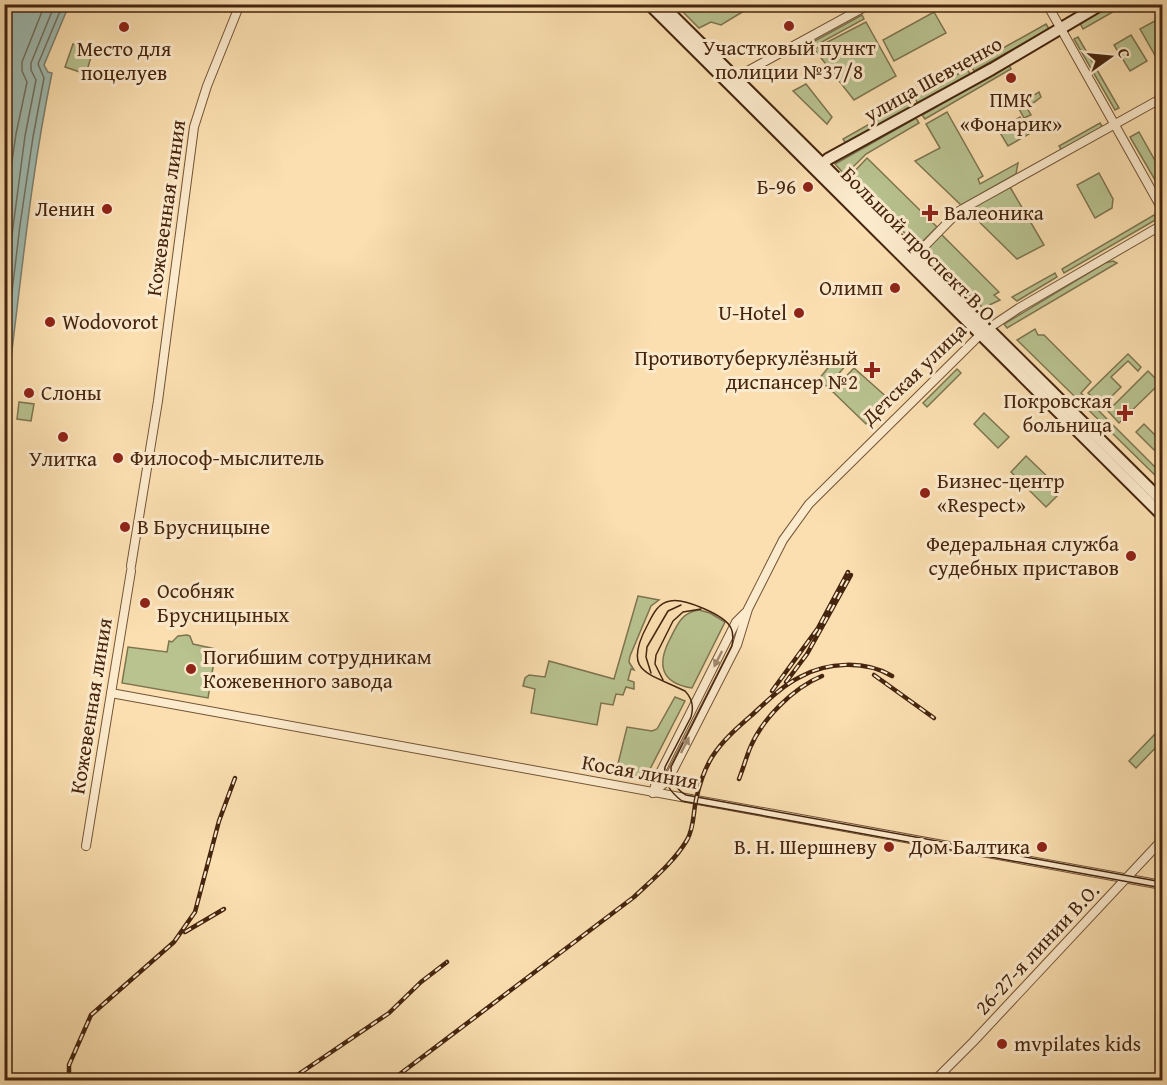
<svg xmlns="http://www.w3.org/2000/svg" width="1167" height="1085" font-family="'Gentium Book Plus',serif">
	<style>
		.green { fill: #b8c390; stroke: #7e744f; stroke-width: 1.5 }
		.water { fill: #a0bcb2; stroke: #7c8070; stroke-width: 1.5 }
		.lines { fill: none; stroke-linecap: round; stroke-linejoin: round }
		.shore { stroke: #727060; stroke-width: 1.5 }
		.street-casing { stroke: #725436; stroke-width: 10 }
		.secondary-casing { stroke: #45250e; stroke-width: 14 }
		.street { stroke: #fceacc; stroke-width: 8 }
		.secondary { stroke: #fceacc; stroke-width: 10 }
		.tram { stroke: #45250e; stroke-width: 1.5 }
		.rail-casing { stroke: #45250e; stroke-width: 4.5 }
		.rail { stroke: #fceacc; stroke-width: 2; stroke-dasharray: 7; stroke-linecap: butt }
		.oneway { fill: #a0886d }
		.poi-dot { fill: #8f2418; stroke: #fceacc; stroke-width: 2 }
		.labels { text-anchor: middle; stroke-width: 6; stroke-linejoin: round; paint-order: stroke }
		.poi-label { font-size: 21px; fill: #45250e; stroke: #fceacc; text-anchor: end }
		.street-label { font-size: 21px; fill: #45250e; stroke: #fceacc }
	</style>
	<rect width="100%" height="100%" fill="#fbdfb0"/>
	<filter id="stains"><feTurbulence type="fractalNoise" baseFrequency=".00333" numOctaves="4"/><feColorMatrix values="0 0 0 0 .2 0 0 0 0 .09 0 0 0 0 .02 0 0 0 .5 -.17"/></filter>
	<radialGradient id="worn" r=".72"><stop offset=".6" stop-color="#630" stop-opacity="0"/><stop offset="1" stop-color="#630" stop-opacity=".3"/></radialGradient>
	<g class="green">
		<path d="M1114,4L1118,9L1083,29L1080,23Z"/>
		<path d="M676,5H738L744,11L721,25L711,22L699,28Z"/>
		<path d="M934,12L946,33L894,61L883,40Z"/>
		<path d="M862,15L864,19L802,53L800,49Z"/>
		<path d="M1162,17V54L1156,57L1140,29Z"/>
		<path d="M866,22L896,76L854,100L814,49Z"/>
		<path d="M1046,24L1049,29L974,71L971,66Z"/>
		<path d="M1131,35L1147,61L1130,71L1114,45Z"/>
		<path d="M1078,37L1119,108L1115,110L1074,39Z"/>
		<path d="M73,44L93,50L86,74L65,67Z"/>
		<path d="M1009,65L1011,69L925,119L922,115Z"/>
		<path d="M967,69L970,74L918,104L915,98Z"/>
		<path d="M806,84L832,117L827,124L793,91Z"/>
		<path d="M1039,92L1041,97L1027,108L1031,115L1024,118L1017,105Z"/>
		<path d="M910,101L913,106L846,144L843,139Z"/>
		<path d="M947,112L983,176L978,179L980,184L1018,163L1016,174L961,205L915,161L940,148L926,124Z"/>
		<path d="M1020,117L1029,134L1008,146L999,131Z"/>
		<path d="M916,118L919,123L866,154L845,175L835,164Z"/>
		<path d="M1100,123L1103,128L1062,151L1059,146Z"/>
		<path d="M1139,132L1162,173V192L1130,137Z"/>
		<path d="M867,158L937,227L918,246L848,178Z"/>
		<path d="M1099,173L1113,199L1112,208L1095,218L1077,185Z"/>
		<path d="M1010,187L1044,245L1017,259L967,210Z"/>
		<path d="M1154,215L1157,219L1064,273L1062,269Z"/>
		<path d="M941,234L999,292L994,295L1000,300L983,308L924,251Z"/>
		<path d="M1113,261L1117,263L1007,328L1004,324L1105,263Z"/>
		<path d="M1055,273L1057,277L1017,301L1012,297Z"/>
		<path d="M1035,329L1038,335H1044L1091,382L1081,393L1162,474V482L1017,340Z"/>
		<path d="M839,354L848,363L827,387L819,379Z"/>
		<path d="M1128,354L1141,367L1138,371L1128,361L1111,377L1121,387L1102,406L1088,393Z"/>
		<path d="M854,368L890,400L866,424L832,391Z"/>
		<path d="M957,369L961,373L927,407L923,403Z"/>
		<path d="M1148,371L1162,385V391L1160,393L1155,388L1119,423L1108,411Z"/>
		<path d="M19,402L34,404L31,421L17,419Z"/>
		<path d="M984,413L1009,437L998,448L974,424Z"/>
		<path d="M1144,424L1155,435L1162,428V441L1154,450L1136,432Z"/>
		<path d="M1026,456L1050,479L1047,483L1059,494L1046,507L1011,472Z"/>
		<path d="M638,596L659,600L651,606L630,656L629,662L634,670L631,669L628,680L634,682V689L626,687L623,695L616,694L613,705L601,703L597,725L531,713L535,689L523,686L525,678L529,675L545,677L549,661L614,679Z"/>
		<path d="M699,610L710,613L725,622L692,688C660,683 657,664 670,639C677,625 682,612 699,610Z"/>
		<path d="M187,635L190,636L193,644L216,649L208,698L122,683L128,647L167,652L169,641L172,642L178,636Z"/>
		<path d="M675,697L685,701L648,773L639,776L616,772L627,727L652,731L657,729Z"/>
		<path d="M1156,733L1162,741L1136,768L1129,761Z"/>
	</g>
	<path class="water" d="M5,4L69,5L44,65L48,72L52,73C29,183 20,294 5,405Z"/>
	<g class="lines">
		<g class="shore">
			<path d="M4,216L16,134L27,82L22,71V62L45,4"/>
			<path d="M4,296L25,136L36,80L31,70V63L55,4"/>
			<path d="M4,359L20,225L33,137L44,78L38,64L63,4"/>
		</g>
		<defs>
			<g id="street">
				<path d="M1047,4L1162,209"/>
				<path d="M731,80L870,4"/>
				<path d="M915,256L959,211L1162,98"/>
				<path d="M986,330L1019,308L1162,225"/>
				<path d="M131,566L158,401L194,127L207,86L240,4"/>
				<path d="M111,693L1162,885"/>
				<path d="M653,793L668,780L737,645L748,609L783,540L809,504L981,334"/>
				<path d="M653,793L657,779L736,622L745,613"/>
				<path d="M86,846L131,571"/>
				<path d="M935,1080L973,1042L1162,840"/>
			</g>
			<g id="secondary">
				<path d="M649,4L1162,515"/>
				<path d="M661,4L1162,501"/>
				<path d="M818,168L828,159L992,69L1102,4"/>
			</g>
		</defs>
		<use href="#street" class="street-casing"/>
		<use href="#secondary" class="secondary-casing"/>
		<use href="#street" class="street"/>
		<use href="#secondary" class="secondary"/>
		<g class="tram">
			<path d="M651,673L646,657L647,647L668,611L681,605"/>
			<path d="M663,680L655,664L656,655L673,621L683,612L701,609"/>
			<path d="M1162,882L686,795C675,789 671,779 671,767L732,646C733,640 734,634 731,628C725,615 684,598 670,601C658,603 653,614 648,624C622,672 646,672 685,691C693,699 694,707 691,717L665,767C663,782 670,792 682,801L1162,888"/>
		</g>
		<defs>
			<g id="rail">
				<path d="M874,675L934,718"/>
				<path d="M786,682L807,654L851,575"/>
				<path d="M772,691L818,628L848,572"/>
				<path d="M739,779C743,769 746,758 750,748C762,719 793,688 822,676"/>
				<path d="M185,932L224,909"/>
				<path d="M69,1080V1065L91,1015L174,942L195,912L219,821L235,778"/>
				<path d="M290,1080L389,1013L421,982L447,962"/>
				<path d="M392,1080L634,897C652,880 674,862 687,840C694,828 693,814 696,800C699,786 704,770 712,757C722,741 738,727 753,714C767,701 782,686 800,677C827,662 865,660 892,676"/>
			</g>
		</defs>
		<use href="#rail" class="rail-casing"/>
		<use href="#rail" class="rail"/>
	</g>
	<defs><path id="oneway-solid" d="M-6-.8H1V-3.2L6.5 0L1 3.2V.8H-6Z" transform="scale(1.5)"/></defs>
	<g class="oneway">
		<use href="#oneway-solid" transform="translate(718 659) rotate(117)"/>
		<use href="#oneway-solid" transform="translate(685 745) rotate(-63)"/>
	</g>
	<g class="poi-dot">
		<circle cx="789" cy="26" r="6"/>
		<circle cx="124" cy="27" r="6"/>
		<circle cx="1011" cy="78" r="6"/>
		<circle cx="808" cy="187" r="6"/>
		<circle cx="107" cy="209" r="6"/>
		<path d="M927 204h6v6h6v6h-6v6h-6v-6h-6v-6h6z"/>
		<circle cx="895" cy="288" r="6"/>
		<circle cx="799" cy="313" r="6"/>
		<circle cx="50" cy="322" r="6"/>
		<path d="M869 361h6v6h6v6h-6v6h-6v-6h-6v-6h6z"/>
		<circle cx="29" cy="393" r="6"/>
		<path d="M1122 404h6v6h6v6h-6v6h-6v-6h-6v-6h6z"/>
		<circle cx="63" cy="437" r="6"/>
		<circle cx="118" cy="458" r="6"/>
		<circle cx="925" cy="493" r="6"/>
		<circle cx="125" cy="527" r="6"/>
		<circle cx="1131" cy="556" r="6"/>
		<circle cx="145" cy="603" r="6"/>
		<circle cx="191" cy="669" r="6"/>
		<circle cx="889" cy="847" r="6"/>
		<circle cx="1042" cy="847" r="6"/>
		<circle cx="1002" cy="1044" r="6"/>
	</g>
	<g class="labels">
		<g class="poi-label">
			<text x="789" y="55" text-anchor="middle">Участковый пункт<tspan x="789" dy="24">полиции №37/8</tspan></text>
			<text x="124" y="56" text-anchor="middle">Место для<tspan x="124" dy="24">поцелуев</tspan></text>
			<text x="1011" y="107" text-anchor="middle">ПМК<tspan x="1011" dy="24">«Фонарик»</tspan></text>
			<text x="796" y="194">Б-96</text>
			<text x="95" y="216">Ленин</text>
			<text x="944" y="220" text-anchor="start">Валеоника</text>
			<text x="883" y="295">Олимп</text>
			<text x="787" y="320">U-Hotel</text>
			<text x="62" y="329" text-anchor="start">Wodovorot</text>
			<text x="858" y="365">Противотуберкулёзный<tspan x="858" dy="24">диспансер №2</tspan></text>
			<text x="41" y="400" text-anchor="start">Слоны</text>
			<text x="1112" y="408">Покровская<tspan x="1112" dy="24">больница</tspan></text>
			<text x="130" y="465" text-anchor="start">Философ-мыслитель</text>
			<text x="63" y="466" text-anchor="middle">Улитка</text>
			<text x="937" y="488" text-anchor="start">Бизнес-центр<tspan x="937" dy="24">«Respect»</tspan></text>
			<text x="137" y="534" text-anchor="start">В Брусницыне</text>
			<text x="1119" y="551">Федеральная служба<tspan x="1119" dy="24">судебных приставов</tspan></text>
			<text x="157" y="598" text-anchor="start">Особняк<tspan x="157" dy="24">Брусницыных</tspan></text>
			<text x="203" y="664" text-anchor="start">Погибшим сотрудникам<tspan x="203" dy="24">Кожевенного завода</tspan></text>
			<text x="877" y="854">В. Н. Шершневу</text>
			<text x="1030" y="854">Дом Балтика</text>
			<text x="1014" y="1051" text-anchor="start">mvpilates kids</text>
		</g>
		<g class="street-label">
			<text transform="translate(933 79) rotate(-29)" y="7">улица Шевченко</text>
			<text transform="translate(166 208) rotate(-82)" y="7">Кожевенная линия</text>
			<text transform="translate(920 246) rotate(45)" y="7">Большой проспект В.О.</text>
			<text transform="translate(914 374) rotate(-44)" y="7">Детская улица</text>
			<text transform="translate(91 706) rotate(-81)" y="7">Кожевенная линия</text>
			<text transform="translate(640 772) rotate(10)" y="7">Косая линия</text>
			<text transform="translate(1037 949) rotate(-47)" y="7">26-27-я линии В.О.</text>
		</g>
	</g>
	<rect width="1167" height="1085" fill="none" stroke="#fbdfb0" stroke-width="24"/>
	<rect x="6" y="6" width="1155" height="1073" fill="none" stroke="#45250e" stroke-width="3"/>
	<rect x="12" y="12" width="1143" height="1061" fill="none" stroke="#45250e" stroke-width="1.5"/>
	<g transform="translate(1110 57) rotate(75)" stroke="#fceacc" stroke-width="4.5" paint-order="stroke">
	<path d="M0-4.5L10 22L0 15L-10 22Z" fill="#45250e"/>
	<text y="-9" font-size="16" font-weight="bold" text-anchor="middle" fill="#45250e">С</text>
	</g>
	<rect width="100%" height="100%" filter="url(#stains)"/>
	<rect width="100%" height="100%" fill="url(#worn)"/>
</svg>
